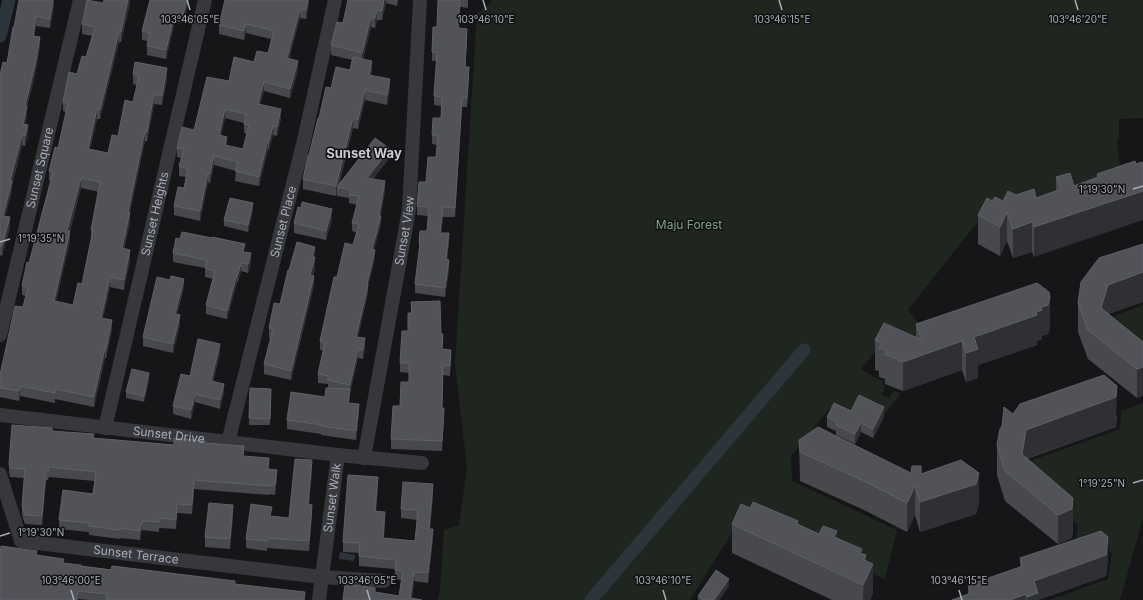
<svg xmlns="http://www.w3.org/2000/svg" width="1143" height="600" font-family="Inter,sans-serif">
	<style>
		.green { fill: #1e261f }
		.water { fill: #2c353c }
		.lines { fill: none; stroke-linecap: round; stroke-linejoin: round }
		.canal { stroke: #2c353c; stroke-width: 13 }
		.minor { stroke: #37383d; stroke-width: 14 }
		.wall { fill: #47494d; fill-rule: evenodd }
		.shaded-wall { fill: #2f3033 }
		.building { fill: #525359; stroke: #5f6168; fill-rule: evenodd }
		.ticks { fill: none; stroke: #a8adb8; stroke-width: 1.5 }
		.labels { text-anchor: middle; stroke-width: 3; stroke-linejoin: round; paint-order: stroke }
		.street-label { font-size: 12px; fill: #a8adb8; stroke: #111113 }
		.park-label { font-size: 12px; fill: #7fa381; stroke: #111113 }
		.neighbourhood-label { font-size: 13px; font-weight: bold; fill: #c9ccd4; stroke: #111113 }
		.ticks-label { font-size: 10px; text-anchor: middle; fill: #a8adb8; stroke: #111113; stroke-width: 3; stroke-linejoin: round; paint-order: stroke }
	</style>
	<rect width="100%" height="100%" fill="#161618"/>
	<g class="green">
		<path d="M492,0H1143V118L1119,119V140L1117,141L1120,168L1143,169L979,220L908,310L933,341L881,344L861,369L876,378L884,381L882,384L885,386L882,395L889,398L893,391L901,393L885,414L857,400L849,416L831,407L791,456L792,481L897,530L885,579L859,567L738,523L690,600H437L440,591L444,530L459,525L467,468L455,364L477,13L489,5Z"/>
		<path d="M1143,305V365L1106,335L1112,317Z"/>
		<path d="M1143,403V518L1120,600H1049L1108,579L1112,553L1100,545L1076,541L1078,525L1027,482L1030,461L1120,429L1121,411Z"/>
	</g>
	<path class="water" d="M340,552L355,555L354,561L339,559Z"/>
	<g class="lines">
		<g class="canal">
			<path d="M0,36L9,0"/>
			<path d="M591,600L804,350"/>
		</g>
		<g class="minor">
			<path id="s1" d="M0,335L80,0"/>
			<path id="s2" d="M0,415L338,455L422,463"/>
			<path id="s3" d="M105,428L205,0"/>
			<path id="s4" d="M228,442L304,140L335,0"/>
			<path id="s5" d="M364,458L409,210L420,0"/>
			<path id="s6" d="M0,474L21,541L322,577L384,581"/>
			<path id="s7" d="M319,600L338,455"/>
		</g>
	</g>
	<g class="wall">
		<path d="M54,0V5L50,28L36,26L34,36L40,46L35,75L27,106V116L25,124L28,135L25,146L22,145L12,185V191L5,216L10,227L2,256L0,255V75L7,63L14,27Z"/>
		<path d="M130,0V3L121,42H119L100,119H97L90,149L108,153L118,136L133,102L137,85L133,84V74L167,78L162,105L154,104L147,141H145L130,212V222L124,249L130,260L124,290L110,287L103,318L112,330L106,358H105L94,407L55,399V403L20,396L19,401L0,397V375L23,307L26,296L22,295V286L29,263L51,181H49V171L58,148L66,112L63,111V102L86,57L93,36L82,34V24L103,3ZM81,188L99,192L91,230V239L82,284L73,305L56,301L70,241V231Z"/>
		<path d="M150,0H189L183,23L175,21L166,59L147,55V46L148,41L142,40V31Z"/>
		<path d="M309,0V3L306,19L300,18L289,59L298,70L290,98L264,91L260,105L281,118L277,136L273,135L269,150L268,149L259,186L235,181L236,171L214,165L210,183L208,182L200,221L174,215V206L184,188L186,177L179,176V166L182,158L177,157V148L194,130L229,81L254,62L268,53L271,39L246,33L244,40L219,34V25ZM225,118L244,123V133L247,134L243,149L227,146L221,136Z"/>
		<path d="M348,0H398L397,6L386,3L382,20H377L375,28L371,27L363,59L372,71L371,75L390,89L387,105L365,100L358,129L353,128L339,185L390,157L373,179L385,190L381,215V224L374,249L375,259L368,286V293L358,337L365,347L363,359L358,358L350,393L349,403L359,413L356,440L321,435V434L287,429V420L325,397L328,388V384L318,383V374L323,350H320V341L337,277L353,245L357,233L352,231V223L357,205L349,203V198L337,196V191L336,196L303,189V179L309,155L331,88L350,70L352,60L331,55V45L343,23Z"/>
		<path d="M438,0H468V8L460,7L459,29L467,38L465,67L469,76L467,107H462L455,217H443L441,233L449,242L447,259L449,269L445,297L415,293V284L419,252V243L427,231L428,216L417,215V206L436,157L437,145L432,144V135L441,118V106L434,105V96L437,61H432V52L437,27Z"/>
		<path d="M1136,164L1034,257L1032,252L1013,258L1007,241L1000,256L978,244V215L992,201H1003L1016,195L1036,198L1056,191V177L1074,186L1097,178V174Z"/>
		<path d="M253,210L248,232L224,226V220Z"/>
		<path d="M332,219L326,240L294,233V223Z"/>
		<path d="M245,252L251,262L248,273L241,271L238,282H237L227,319L206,314V305L213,279L205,277V268L173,262V253Z"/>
		<path d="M315,257V267L313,275L314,285L291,380L264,374V364L271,338H269V328L280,304L289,270Z"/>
		<path d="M184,287L177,315L180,324L173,353L143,346V337Z"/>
		<path d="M411,302L441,334L443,344L442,349L451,359L450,376L443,375L442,408L444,418L442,451L391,449V439L400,406L409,382V373L400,372V363L408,331L411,313Z"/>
		<path d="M1143,302L1108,314L1143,342L1137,398L1088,359L1078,332V303Z"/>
		<path d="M916,324L1050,327L1048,334L1042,336V339L1037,341V345L978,365V378L966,382L962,370L903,391L885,384V379L879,377V371L875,370V340L916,338Z"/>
		<path d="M220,353L213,382L224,393L220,409L195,402L191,419L173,414V406L190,376Z"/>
		<path d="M149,380L144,402L126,398V392Z"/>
		<path d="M250,388L271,389L270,425H249Z"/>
		<path d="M851,411L884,417L873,438L861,432L855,444L836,435V431L827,427V417Z"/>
		<path d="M1013,414L1117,416L1116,427L1027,459L1073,527L1072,538L1058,544L1005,501L997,475V445Z"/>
		<path d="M52,431L94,438L174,445L205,443L243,456L269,469L277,479L275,495L269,494V495L194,489L192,514L177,513L176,529L159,528V532L142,530L140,540L121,538L120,539L89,535V532L59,529V520L93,494L95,481L49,477L48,480H46L42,525L25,524L22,515V506L24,478L10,477L9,473V464Z"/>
		<path d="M799,440L911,473L921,474L979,502L976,514L920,532L915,515L907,532L864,510L800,481Z"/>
		<path d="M312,470L309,504L312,514L309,551L267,548V551L246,548V539L272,516L289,518Z"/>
		<path d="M378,487L376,511L385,521L384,538L415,541L417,520L401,518V509L433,494L430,529L433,538L428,583L414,581L412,598L375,593L399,596L401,580L395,579V569L359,566V553L343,552V542Z"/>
		<path d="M750,508L798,524L819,534L837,538L862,554L866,560L873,593L870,600H832L732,553V524Z"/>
		<path d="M233,515L230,549L205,547V537Z"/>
		<path d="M37,555L64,563L81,566L235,584L305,600H89L78,599V600H0Z"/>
		<path d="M1020,558H1108L1106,576L1038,600H952L968,594V585L1020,567Z"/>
		<path d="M729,586L719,600H698V596Z"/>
	</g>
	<g class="shaded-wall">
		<path d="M53,0H54V5L50,28V19Z"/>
		<path d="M128,0H130V3L121,42V32Z"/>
		<path d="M187,0H189L183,23V15Z"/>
		<path d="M308,0H309V3L306,19V10Z"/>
		<path d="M384,0H386V3L382,20V11Z"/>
		<path d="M460,0V7L458,38V28Z"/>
		<path d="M300,9V18L287,67V58Z"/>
		<path d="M377,10V20L375,28V18Z"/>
		<path d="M175,13V21L166,59V50Z"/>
		<path d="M36,16V26L33,45V36Z"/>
		<path d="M371,17V27L362,63V53Z"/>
		<path d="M246,24V33L244,40V31Z"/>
		<path d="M467,29V38L465,76V67Z"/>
		<path d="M119,32V42L100,119V110Z"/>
		<path d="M40,37V46L35,75L25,115V106Z"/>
		<path d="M298,61V70L290,98V89Z"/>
		<path d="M372,61V71L369,84V75Z"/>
		<path d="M469,67V76L467,107V98Z"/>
		<path d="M167,68V78L162,105V96Z"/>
		<path d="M390,79V89L387,105V95Z"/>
		<path d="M264,82V91L258,113V104Z"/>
		<path d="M365,90V100L358,129V120Z"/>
		<path d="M154,94V104L147,141V132Z"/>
		<path d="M462,98V107L455,217V208Z"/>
		<path d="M27,106V116L23,134V124Z"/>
		<path d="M97,109V119L88,158V149Z"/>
		<path d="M225,109V118L219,145V135Z"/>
		<path d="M281,109V118L277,136V127Z"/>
		<path d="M353,118V128L338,187H337V191L336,196V186Z"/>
		<path d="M28,125V135L25,146V136Z"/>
		<path d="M273,126V135L269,150V141Z"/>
		<path d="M145,131V141L128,222V212Z"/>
		<path d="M22,135V145L12,185V191L3,225V216L10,181Z"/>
		<path d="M227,137V146L225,145Z"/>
		<path d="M268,140V149L259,186V177Z"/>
		<path d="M390,149V157L367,187V178Z"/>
		<path d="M214,156V165L210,183V174Z"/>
		<path d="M208,173V182L200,221V211Z"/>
		<path d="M81,178V188L67,240V231Z"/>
		<path d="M385,181V190L380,219L381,216V224L372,258V249L379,215Z"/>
		<path d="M1143,191V220L1034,257V227Z"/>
		<path d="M253,203V210L248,232V225Z"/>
		<path d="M443,207V217L440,242V233Z"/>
		<path d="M332,209V219L326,240V231Z"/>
		<path d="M130,212V222L122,258V248Z"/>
		<path d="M1007,212V241L1000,256V227Z"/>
		<path d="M10,217V227L2,256V246Z"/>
		<path d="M1032,222V252L1013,258V229Z"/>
		<path d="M70,231V241L54,310V301Z"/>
		<path d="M449,233V242L446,268V259Z"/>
		<path d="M315,247V256L312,266V257Z"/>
		<path d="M130,250V260L124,290V280Z"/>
		<path d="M375,250V259L368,286V293L356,345V337L367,284Z"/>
		<path d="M251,253V262L248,273V264Z"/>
		<path d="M315,257V267L310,284V275Z"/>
		<path d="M449,260V269L445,297V288Z"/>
		<path d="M241,263V271L238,282V274Z"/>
		<path d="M1143,272V302L1108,314L1101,308L1108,285Z"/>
		<path d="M237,274V282L227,319V311Z"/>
		<path d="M314,276V285L291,380V371Z"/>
		<path d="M110,277V287L101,328V318Z"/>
		<path d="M184,279V287L175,323V314Z"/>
		<path d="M1050,298V327L1048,334L1042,336V339L1037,341V345L978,365V378L966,382V353L974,337L1036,312Z"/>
		<path d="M180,315V324L173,353V344Z"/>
		<path d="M112,320V330L106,358V349Z"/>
		<path d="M365,338V347L363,359V350Z"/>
		<path d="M962,341V370L903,391V362Z"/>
		<path d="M220,344V353L211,390V381Z"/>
		<path d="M105,348V358L94,407V397Z"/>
		<path d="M358,349V358L350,393L348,412V403L350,385Z"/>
		<path d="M451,350V359L450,376V366Z"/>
		<path d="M1143,367V396L1137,398V369Z"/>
		<path d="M149,373V380L144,402V396Z"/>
		<path d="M224,384V393L220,409V400Z"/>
		<path d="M20,386V396L19,401V391Z"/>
		<path d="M1117,386L1116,427L1026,459L1022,454L1026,430Z"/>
		<path d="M195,394V402L191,419V410Z"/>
		<path d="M359,404V413L356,440V431Z"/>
		<path d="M884,407V417L873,438V429Z"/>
		<path d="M444,408V418L442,451V441Z"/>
		<path d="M861,423V432L855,444V434Z"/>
		<path d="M312,460V470L308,514V504Z"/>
		<path d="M277,470V479L275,495V485Z"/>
		<path d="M46,471V480L42,525V516Z"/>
		<path d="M979,473V502L976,514L920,532V502Z"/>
		<path d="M378,477V487L375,520V511Z"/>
		<path d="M194,480V489L192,514V505Z"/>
		<path d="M433,484V494L429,538V529Z"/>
		<path d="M915,486V515L907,532V503Z"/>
		<path d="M1073,498V527L1072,538L1058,544V515Z"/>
		<path d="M177,504V513L176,529V520Z"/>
		<path d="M233,505V515L230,549V539Z"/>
		<path d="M312,505V514L309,551V541Z"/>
		<path d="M385,512V521L383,547V538Z"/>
		<path d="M142,521V530L140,540V531Z"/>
		<path d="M433,529V538L428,583V573Z"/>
		<path d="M837,531V561L834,537Z"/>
		<path d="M1108,537V558L1106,576L1038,600H1027V597L1034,581Z"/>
		<path d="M866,555V580L873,564V593L870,600H863L864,560Z"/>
		<path d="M414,572V581L411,600L410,598Z"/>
		<path d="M729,579V586L719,600H714Z"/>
		<path d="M1026,594V600H1010Z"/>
	</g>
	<g class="building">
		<path d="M19,0H53L50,19L36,16L33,36L40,37L35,65L25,106H27L23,124L28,125L25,136L22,135L10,181H12L3,216L10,217L2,246H0V75L3,62L7,63L13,27H14Z"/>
		<path d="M87,0L103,3L104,0H128L121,32H119L100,110L97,109L88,149L108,153L112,135L118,136L125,100L133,102L139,76L133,74L135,62L167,68L162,96L154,94L147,132L145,131L128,212H130L122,248L130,250L124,280L110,277L101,318L112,320L106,349L105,348L94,397L55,389V393L20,386L19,391L0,388V375L15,306L23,307L28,287L22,286L27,262L29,263L53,172L49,171L55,147L58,148L68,103L63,102L69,72L77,74L82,56L86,57L95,27L82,24ZM81,178L100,182L91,230H93L82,284L78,283L73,305L54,301L70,231H67Z"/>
		<path d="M150,0H187L183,15L175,13L166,50L147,46L150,33L142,31Z"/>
		<path d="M225,0H308L306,10L300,9L287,58L298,61L290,89L264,82L258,104L281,109L277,127L273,126L269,141L268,140L259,177L235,171L238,162L214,156L210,174L208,173L200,211L174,206L178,187L184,188L188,169L179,166L184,149L177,148L182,127L194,130L207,77L229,81L234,57L254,62L257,51L268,53L274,31L246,24L244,31L219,25ZM225,109L246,114L244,124L249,125L243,149L225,145L227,137L219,135Z"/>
		<path d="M348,0H384L382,11L377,10L375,18L371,17L362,53L331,45L337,22L343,23Z"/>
		<path d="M438,0H460L458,28L467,29L465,67H469L467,98H462L455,208L443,207L440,233H449L446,259L449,260L445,288L415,284L420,243H419L420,231H427L429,207L417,206L419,182H426L428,157H436L438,136L432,135L433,118H441L442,97L434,96L437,52H432L433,27H437Z"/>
		<path d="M353,57L372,61L369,75L390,79L387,95L365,90L358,120L353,118L336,186L303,179L308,155H309L318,118H319L326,87L331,88L336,67L350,70Z"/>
		<path d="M375,138L390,149L367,178L385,181L379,215L381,216L372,249L375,250L367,284L368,285L356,337L365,338L363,350L358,349L350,385L328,380V376L318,374L325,342L320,341L334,277H337L345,243L353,245L359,224L352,223L359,196L349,195L350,190L337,187Z"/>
		<path d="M1135,161L1136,164L1142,162L1143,165V191L1034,227L1032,222L1013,229L1007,212L1000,227L978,215L987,198L992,201L995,197L1003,201L1008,191L1016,195L1034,189L1036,198L1061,189L1056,177L1070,173L1074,186L1098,177L1097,174Z"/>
		<path d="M230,198L253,203L248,225L224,220Z"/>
		<path d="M302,202L332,209L326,231L294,223L298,207L301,208Z"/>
		<path d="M182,232L212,238V237L245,244L243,252L251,253L248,264L241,263L238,274H237L227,311L206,305L215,271L205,268L207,260L173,253L176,238L180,239Z"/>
		<path d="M297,242L315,247L312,257H315L310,275L314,276L291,371L264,364L273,329L269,328L274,303L280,304L288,270H289Z"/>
		<path d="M1143,244V272L1108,285L1101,308L1143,342V367L1137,369L1088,330L1078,303L1081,282L1099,258Z"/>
		<path d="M171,276L184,279L175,314L180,315L173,344L143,337L157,277L170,280Z"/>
		<path d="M1037,283L1049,292L1050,298L1048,305L1041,307L1042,310L1036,312L1037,315L974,337L978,349L966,353L962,341L903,362L885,354L887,351L879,348L881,343L875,340L884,323L922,340L916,324Z"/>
		<path d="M440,301L441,334H443L442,349L451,350L450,366L443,365L442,408H444L442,441L391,439L393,406H400L401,382H409V363H400L402,331H408V313H412L411,302Z"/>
		<path d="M198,339L220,344L211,381L224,384L220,400L195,394L191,410L173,406L181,374L190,376Z"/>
		<path d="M132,369L149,373L144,396L126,392Z"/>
		<path d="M1104,375L1117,386L1116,397L1026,430L1022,454L1073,498L1072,509L1058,515L1005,471L997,445L1000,429L1002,426L1004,407L1013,414L1020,404Z"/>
		<path d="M250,388L271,389L270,419L249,418Z"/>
		<path d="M326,388L350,389L348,403L359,404L356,431L321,426L322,425L287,420L291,392L325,397Z"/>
		<path d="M859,395L884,407L873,429L861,423L855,434L836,425L837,422L827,417L834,403L851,411Z"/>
		<path d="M12,425L52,428V431L94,434L93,438L174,445V438L205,441V443L244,446L243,456L269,458L268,469L277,470L275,485H269V486L194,480L192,505L177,504L176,520L159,518V522L142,521L140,531L121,528L120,530L89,526V523L59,520L63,490L93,494L96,472L49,467L48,471H46L42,516L25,515L22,506L25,469L10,468L9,464Z"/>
		<path d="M818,427L911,473L912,466H921V474L961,460L979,473L976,484L920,502L915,486L907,503L864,481L800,452L799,440Z"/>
		<path d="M295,459L312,460L308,504L312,505L309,541L267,538V541L246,539L251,504L272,507L270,516L289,518Z"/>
		<path d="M348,475L378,477L375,511L385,512L383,538L415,541L418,510L401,509L403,482L433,484L429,529H433L428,573L414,572L410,598L422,600H343L345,584L375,588V592L399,596L403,571L395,570L396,560L359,556L360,543L343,542Z"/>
		<path d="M753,502L798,521L797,524L819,534L823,526L837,531L834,537L862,549L860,553L866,555L864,560L873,564L863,585L732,524L741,504L750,508Z"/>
		<path d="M209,503L233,505L230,539L205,537Z"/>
		<path d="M1101,531L1108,537L1106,555L1034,581L1038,593L1027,597L1026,594L1010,600H952L971,593L968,585L1023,566L1020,558Z"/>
		<path d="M1,546L37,551L36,555L64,559L63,563L81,565V566L111,570L112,566L235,581V584L305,592L304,600H106L107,594L78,591L76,600H0V554Z"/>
		<path d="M716,570L729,579L714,600H704L698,596Z"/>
	</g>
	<path class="ticks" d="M187,0L190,10M483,0L486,10M779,0L782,10M1075,0L1078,10M1133,189L1143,186M0,242L10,239M1133,483L1143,480M0,536L10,533M71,590L74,600M367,590L370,600M663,590L666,600M959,590L962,600"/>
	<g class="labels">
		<g class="street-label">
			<text dy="4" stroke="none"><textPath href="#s1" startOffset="172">Sunset Square</textPath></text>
			<text dy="4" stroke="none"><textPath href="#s3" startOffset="220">Sunset Heights</textPath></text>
			<text dy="4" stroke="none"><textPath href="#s4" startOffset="227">Sunset Place</textPath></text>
			<text dy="4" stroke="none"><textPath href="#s5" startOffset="231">Sunset View</textPath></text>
			<text dy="4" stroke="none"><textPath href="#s2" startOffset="170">Sunset Drive</textPath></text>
			<text dy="4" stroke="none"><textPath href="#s7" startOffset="103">Sunset Walk</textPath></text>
			<text dy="4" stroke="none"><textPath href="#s6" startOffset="186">Sunset Terrace</textPath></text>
		</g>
		<g class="park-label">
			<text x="689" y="229">Maju Forest</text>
		</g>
		<g class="neighbourhood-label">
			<text x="364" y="158">Sunset Way</text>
		</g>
	</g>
	<g class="ticks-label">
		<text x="1078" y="23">103°46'20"E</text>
		<text x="190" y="23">103°46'05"E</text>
		<text x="486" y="23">103°46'10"E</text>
		<text x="782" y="23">103°46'15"E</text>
		<text x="1102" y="193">1°19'30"N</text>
		<text x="41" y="242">1°19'35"N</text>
		<text x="1102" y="487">1°19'25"N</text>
		<text x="41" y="536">1°19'30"N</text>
		<text x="71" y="584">103°46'00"E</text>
		<text x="367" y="584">103°46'05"E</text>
		<text x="663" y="584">103°46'10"E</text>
		<text x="959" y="584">103°46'15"E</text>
	</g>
</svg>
